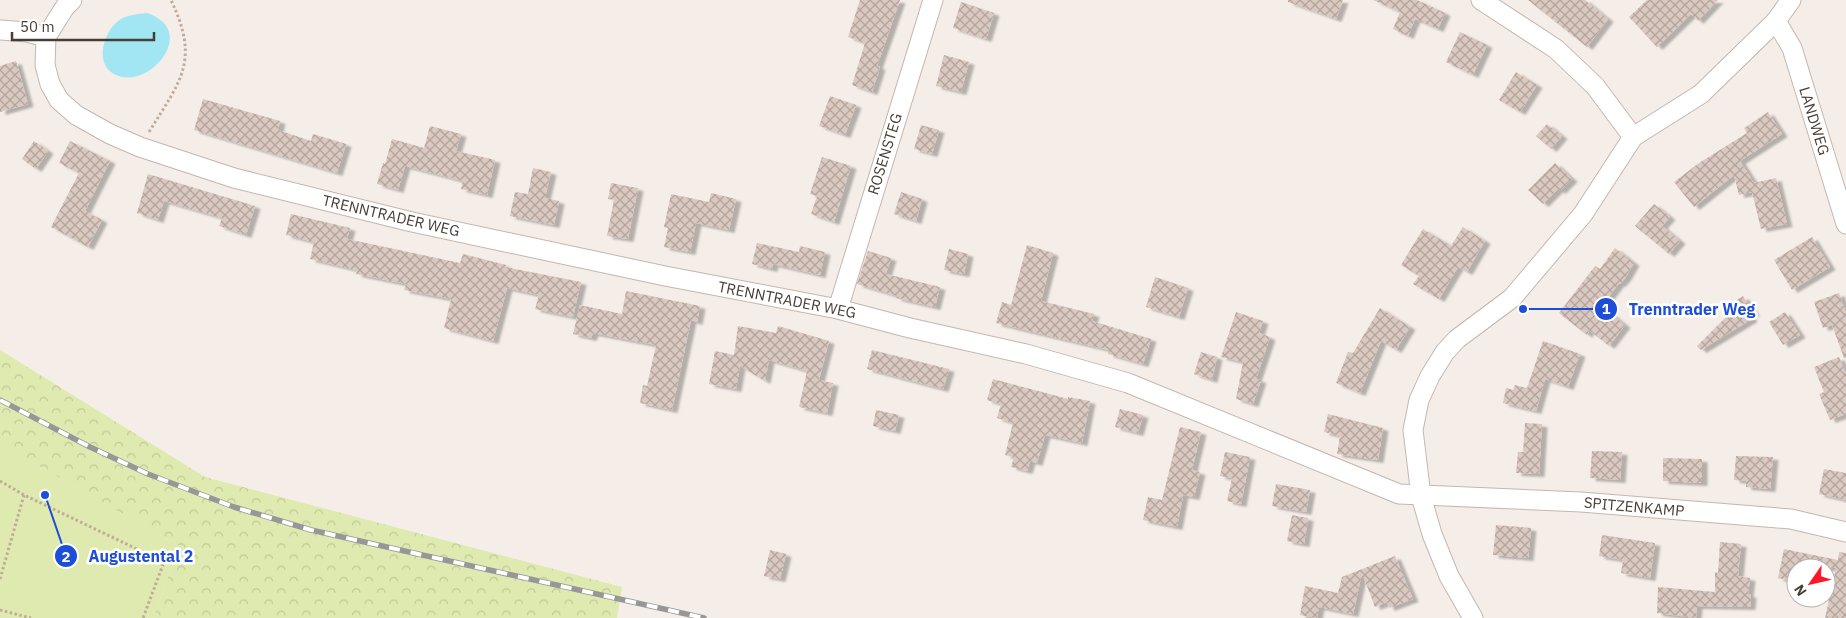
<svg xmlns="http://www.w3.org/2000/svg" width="1846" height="618" font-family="'IBM Plex Sans',sans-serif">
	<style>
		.forest { fill: url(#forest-crowns) }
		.garden { fill: #deeaaf }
		.water { fill: #a2e6f3 }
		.building { fill: url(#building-cross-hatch); filter: url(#shadow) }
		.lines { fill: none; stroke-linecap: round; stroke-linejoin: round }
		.minor-casing { stroke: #c4b6ad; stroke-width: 21 }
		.path { stroke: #c3ab9a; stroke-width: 3; stroke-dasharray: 2.5 2.5; stroke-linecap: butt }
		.minor { stroke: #fff; stroke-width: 19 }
		.rail-casing { stroke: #979797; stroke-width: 5.5 }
		.rail { stroke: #fff; stroke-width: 4; stroke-dasharray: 11; stroke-linecap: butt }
		.labels { text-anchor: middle; stroke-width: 5; stroke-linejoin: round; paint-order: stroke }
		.street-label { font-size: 15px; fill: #483d36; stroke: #fff }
		.leader { fill: none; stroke: #1d4ed8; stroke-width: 2 }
		.callout-dot { fill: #1d4ed8; stroke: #fff; stroke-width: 2 }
		.mark-label { font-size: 15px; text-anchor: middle; font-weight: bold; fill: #fff }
		.callout-label { font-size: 16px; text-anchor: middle; font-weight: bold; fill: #1d4ed8; stroke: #fff; stroke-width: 5; stroke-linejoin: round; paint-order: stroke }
	</style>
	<defs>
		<pattern id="forest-crowns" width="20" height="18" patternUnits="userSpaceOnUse" patternTransform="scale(1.25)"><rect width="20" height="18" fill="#deeaaf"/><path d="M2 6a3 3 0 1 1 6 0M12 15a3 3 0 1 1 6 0" fill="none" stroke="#c0ca97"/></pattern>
		<pattern id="building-cross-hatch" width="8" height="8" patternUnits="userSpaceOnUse" patternTransform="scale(1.25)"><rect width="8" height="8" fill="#dac9c0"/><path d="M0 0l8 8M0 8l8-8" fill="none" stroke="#b3a49d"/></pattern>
		<filter id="shadow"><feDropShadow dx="5.5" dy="3" stdDeviation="1" flood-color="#0004"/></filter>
	</defs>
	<rect width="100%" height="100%" fill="#f5eee8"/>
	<path class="forest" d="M0,350L205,477L622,587L617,618H153L179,546L0,444Z"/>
	<path class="garden" d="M0,444L179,546L153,618H0Z"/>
	<path class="water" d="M147,13C201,31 147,93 114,74C94,63 104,32 118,21C126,15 137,14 147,13Z"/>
	<g class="building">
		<path d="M860,0H900L877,66L880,67L872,92L852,85L865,43L848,37Z"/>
		<path d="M1288,0H1343L1336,19L1288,2Z"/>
		<path d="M1373,0H1417L1445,13L1438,29L1415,19L1408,36L1393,29L1400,12Z"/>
		<path d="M1528,0H1585L1608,19L1587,47Z"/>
		<path d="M1647,0H1718L1698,21L1691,14L1657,47L1629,17Z"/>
		<path d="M961,2L994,13L986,39L953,28Z"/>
		<path d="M1460,32L1487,45L1473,75L1446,62Z"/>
		<path d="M944,55L969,62L961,92L936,86Z"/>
		<path d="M16,61L28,104L0,112V66Z"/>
		<path d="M1516,72L1537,85L1520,112L1499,100Z"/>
		<path d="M830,96L856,105L845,135L819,126Z"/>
		<path d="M203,99L280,121L278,130L311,141L313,134L346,144L337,173L194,130Z"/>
		<path d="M1768,112L1782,134L1740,161L1754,183L1776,178L1787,224L1761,229L1752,192L1739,195L1734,175L1694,207L1674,182L1699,163L1747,133L1744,128Z"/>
		<path d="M1547,124L1562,136L1551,149L1536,136Z"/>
		<path d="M921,125L939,130L932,154L914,149Z"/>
		<path d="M430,126L461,134L456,151L495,160L487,195L461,189L463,181L405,166L398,190L377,184L383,163L385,164L392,139L424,148Z"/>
		<path d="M34,141L48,151L36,169L22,159Z"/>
		<path d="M70,141L110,161L85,211L102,220L88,247L51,227L79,173L59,163Z"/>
		<path d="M822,157L851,166L834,222L811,214L817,196L810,194Z"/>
		<path d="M1555,163L1572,179L1560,191L1558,189L1543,204L1528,190Z"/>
		<path d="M533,168L551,172L545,198L559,201L554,225L510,216L515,192L528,194Z"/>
		<path d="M148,174L255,206L246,235L219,226L222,218L164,201L158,220L137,213Z"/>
		<path d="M611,183L638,188L628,239L607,236L614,200L608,199Z"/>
		<path d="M901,192L922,199L916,221L894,214Z"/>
		<path d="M711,193L736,199L729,230L696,223L690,252L664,247L668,228L664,227L671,194L709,202Z"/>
		<path d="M1654,204L1670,217L1662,226L1680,241L1669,254L1635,226Z"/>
		<path d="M291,214L350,228L347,239L460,263L463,254L506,265L505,267L581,282L573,317L535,309L539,295L507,288L493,341L444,328L451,299L404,290L406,284L356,274L357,270L310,259L314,242L286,235Z"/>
		<path d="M1463,227L1485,241L1467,272L1458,267L1439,299L1413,284L1419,276L1401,265L1423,229L1451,246Z"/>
		<path d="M1812,237L1830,267L1792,290L1774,260Z"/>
		<path d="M757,243L799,252L800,246L825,252L820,275L773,264L772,269L752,264Z"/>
		<path d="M1027,245L1053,253L1041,301L1094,314L1092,321L1151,339L1143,364L1108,354L1109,350L996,323L1002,302L1011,305Z"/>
		<path d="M1615,248L1634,263L1626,277L1620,284L1619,283L1602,306L1625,325L1609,346L1589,330L1587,335L1559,313L1595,266L1600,269Z"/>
		<path d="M949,249L968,254L964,274L944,270Z"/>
		<path d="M868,251L891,258L886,274L940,287L935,307L896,298L897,296L857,284Z"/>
		<path d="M1155,277L1188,288L1179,317L1146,307Z"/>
		<path d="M626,291L700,306L697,322L691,320L672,410L640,403L643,385L647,386L656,345L593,333L591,338L573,334L580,305L622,314Z"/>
		<path d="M1839,293L1846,313V358H1844L1832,325L1823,328L1814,302Z"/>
		<path d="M1743,296L1754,313L1750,315L1752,319L1701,350L1697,346L1728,315L1722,309Z"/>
		<path d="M1380,308L1410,327L1396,350L1381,341L1360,393L1336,383L1348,352L1353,353Z"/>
		<path d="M1236,312L1263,321L1259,333L1270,337L1256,379L1261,380L1253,404L1236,399L1243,362L1221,357Z"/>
		<path d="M1785,312L1800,335L1783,345L1769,322Z"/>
		<path d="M738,326L776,333L778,326L829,341L819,380L833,383L827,413L799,407L807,371L769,360L765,381L740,366L736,389L709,384L715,351L734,355Z"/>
		<path d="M1543,341L1580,354L1568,387L1545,379L1536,411L1503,403L1506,388L1513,390L1515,385L1527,388Z"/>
		<path d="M872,350L949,369L943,389L867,369Z"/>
		<path d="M1201,352L1217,357L1212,380L1194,374Z"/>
		<path d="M1839,357L1846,374V414L1830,420L1819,394L1824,392L1814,367Z"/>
		<path d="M993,379L1068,399V397L1090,401L1082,443L1045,435L1037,463L1030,461L1027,471L1011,467L1014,457L1005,455L1013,423L997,418L1001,404L987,400Z"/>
		<path d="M1120,409L1143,415L1138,433L1115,427Z"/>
		<path d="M876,410L899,415L895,431L873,426Z"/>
		<path d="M1328,414L1383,428L1378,460L1337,454L1340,436L1324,432Z"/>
		<path d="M1525,423L1542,424L1539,474L1516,473L1518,452H1523Z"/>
		<path d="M1180,427L1201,432L1192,470L1200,472L1194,497L1183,495L1177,527L1143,520L1148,497L1162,500Z"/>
		<path d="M1592,451L1622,452L1620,480L1590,478Z"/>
		<path d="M1225,452L1250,457L1241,504L1227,501L1232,478L1220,476Z"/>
		<path d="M1736,456L1773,457L1770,489L1746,487V481L1734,480Z"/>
		<path d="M1663,458L1702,459V483L1663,481Z"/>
		<path d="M1824,469L1846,473V500L1819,494Z"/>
		<path d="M1276,484L1310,490L1306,512L1272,506Z"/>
		<path d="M1292,515L1308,518L1304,544L1287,541Z"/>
		<path d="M1496,525L1531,528L1528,558L1493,555Z"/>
		<path d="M1602,535L1655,543L1650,578L1621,573L1623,560L1599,556Z"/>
		<path d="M1720,542L1741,544L1738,576L1750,578L1748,594L1751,595L1750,607L1697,606L1696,618L1657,613L1658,587L1715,592V572L1718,573Z"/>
		<path d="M1784,549L1838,560L1839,552L1846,553V618H1825L1836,568H1796V582L1778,578Z"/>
		<path d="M770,550L786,554L780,579L764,576Z"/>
		<path d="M1395,556L1413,599L1389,608L1387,602L1375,607L1362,573L1353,614L1319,607L1317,618L1300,615L1305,586L1338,593L1342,577Z"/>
	</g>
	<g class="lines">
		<defs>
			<g id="minor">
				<path d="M72,0L65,7L46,37L45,65L50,84L59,100L76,115L110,134L140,147L234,178L412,222L665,276L838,309L910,328L1026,354L1128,383L1399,494L1581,502L1791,519L1846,532"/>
				<path d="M1481,0L1556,49L1595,86L1633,137"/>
				<path d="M1776,21L1792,48L1846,224"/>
				<path d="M0,30L27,32L46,37"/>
				<path d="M838,309L933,0"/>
				<path d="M1473,618L1449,576L1432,534L1421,496L1413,430L1419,400L1430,376L1445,352L1457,339L1512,298L1583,214L1633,137L1701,94L1776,21L1791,0"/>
			</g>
		</defs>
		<use href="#minor" class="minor-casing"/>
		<g class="path">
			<path d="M149,132C181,80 200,61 171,0"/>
			<path d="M0,481L24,495L164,562L143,618"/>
			<path d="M0,579L24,495"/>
			<path d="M0,610L31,618"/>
		</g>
		<use href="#minor" class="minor"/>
		<defs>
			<path id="rail" d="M0,400L90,447L148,474L234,507L311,530L704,618"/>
		</defs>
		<use href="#rail" class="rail-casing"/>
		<use href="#rail" class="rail"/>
	</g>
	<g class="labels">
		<g class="street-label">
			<text transform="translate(1814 121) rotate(73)" y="5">LANDWEG</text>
			<text transform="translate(885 154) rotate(-73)" y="5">ROSENSTEG</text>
			<text transform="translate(391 216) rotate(13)" y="5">TRENNTRADER WEG</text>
			<text transform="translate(787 300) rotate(11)" y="5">TRENNTRADER WEG</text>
			<text transform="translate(1634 507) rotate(5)" y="5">SPITZENKAMP</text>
		</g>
	</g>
	<path class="leader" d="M1523 309L1606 309M45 495L66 556"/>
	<g class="callout-dot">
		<circle cx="1523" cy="309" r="5"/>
		<circle cx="45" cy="495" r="5"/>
		<circle cx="1606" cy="309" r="12"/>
		<circle cx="66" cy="556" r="12"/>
	</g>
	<g class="mark-label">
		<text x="1606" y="314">1</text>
		<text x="66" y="562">2</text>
	</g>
	<g class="callout-label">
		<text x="1692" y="315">Trenntrader Weg</text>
		<text x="141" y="562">Augustental 2</text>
	</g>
	<g transform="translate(1811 583) rotate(236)"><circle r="24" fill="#ffffff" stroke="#b6b1af"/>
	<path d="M0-4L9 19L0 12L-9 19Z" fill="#ff1429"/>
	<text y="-8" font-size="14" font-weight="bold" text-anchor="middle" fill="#483d36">N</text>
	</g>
	<path d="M12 32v8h142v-8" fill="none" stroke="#483d36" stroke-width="2.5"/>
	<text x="20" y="32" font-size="15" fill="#483d36" stroke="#ffffff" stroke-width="4" paint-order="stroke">50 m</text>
</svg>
